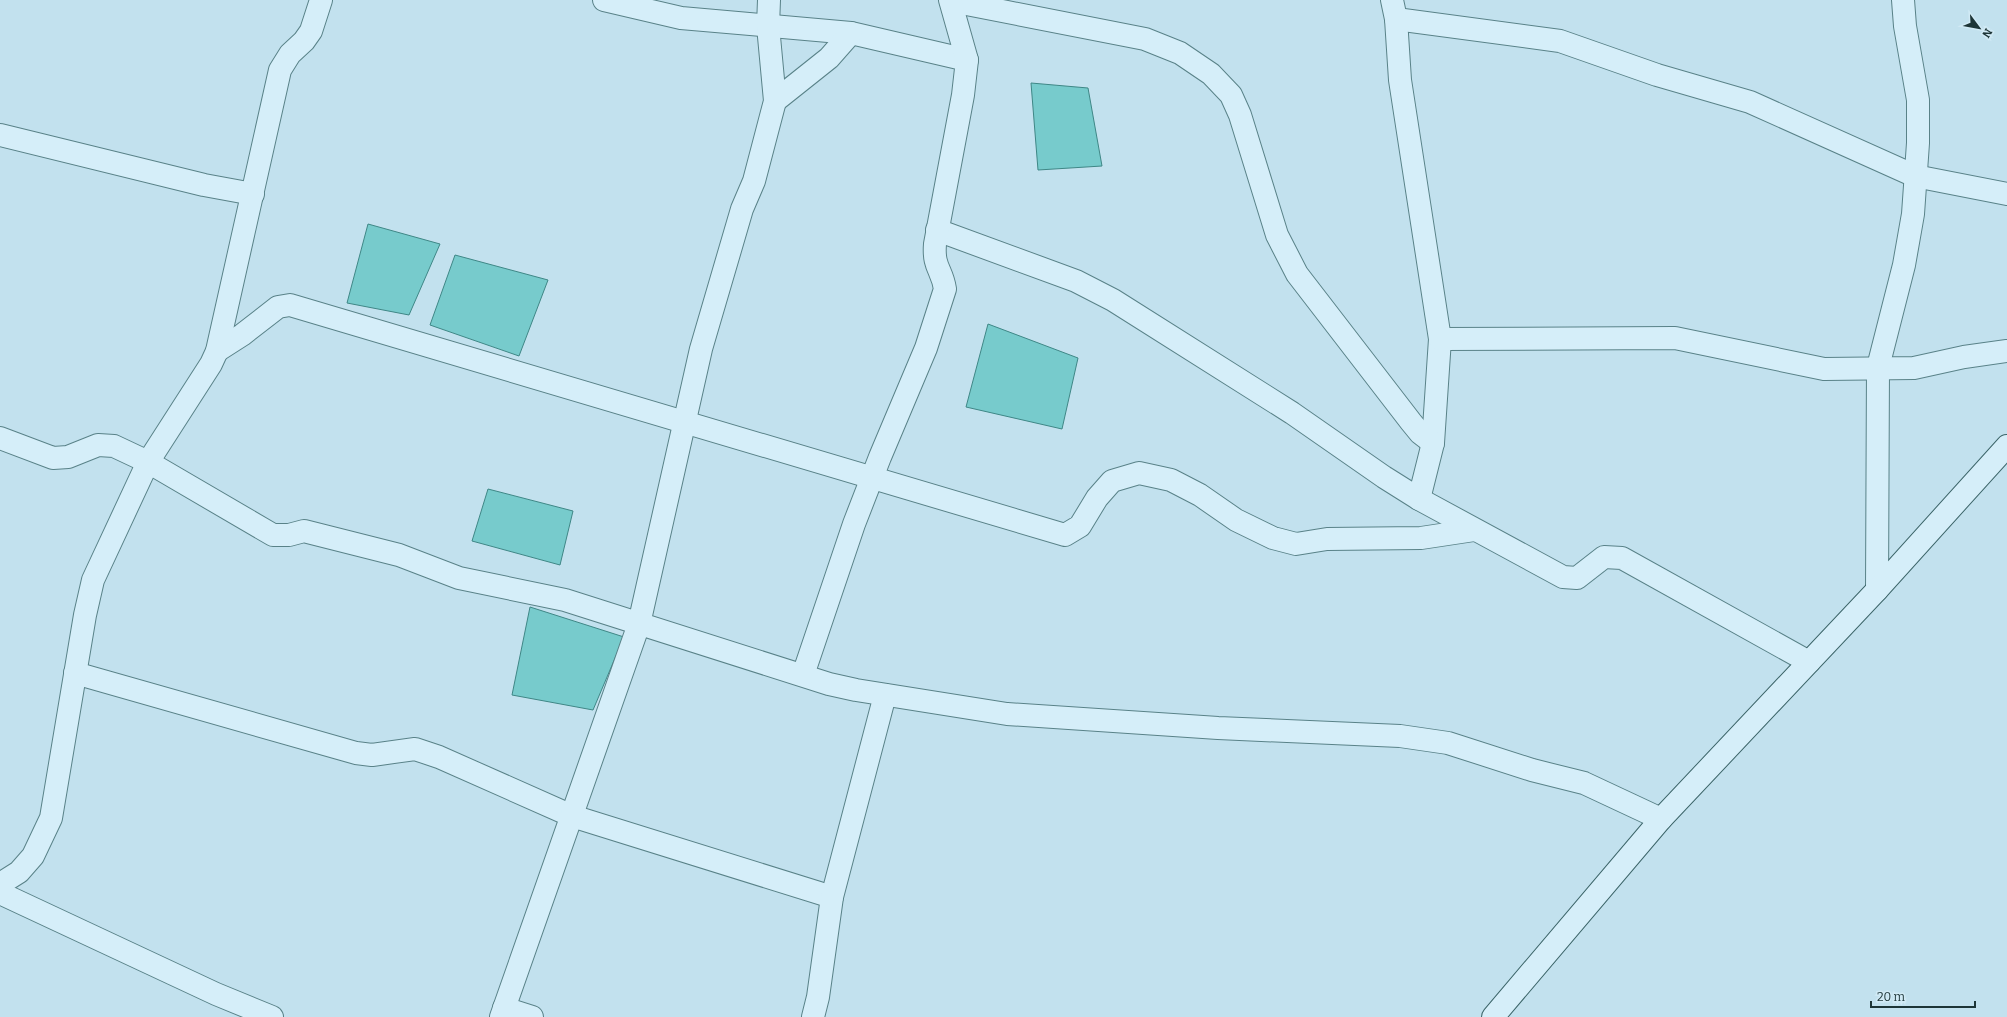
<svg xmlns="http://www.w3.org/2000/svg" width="2007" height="1017" font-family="Bitter,serif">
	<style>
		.building { fill: #77cbcc; stroke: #3f8786 }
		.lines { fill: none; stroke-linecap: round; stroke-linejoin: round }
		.minor-casing { stroke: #598288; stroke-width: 24 }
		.secondary-casing { stroke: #3c6569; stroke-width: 24 }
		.minor { stroke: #d5eef9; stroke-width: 22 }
		.secondary { stroke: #d5eef9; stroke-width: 22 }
	</style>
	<rect width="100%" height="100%" fill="#c2e1ee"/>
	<g class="building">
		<path d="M1031,83L1088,88L1102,166L1038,170Z"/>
		<path d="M368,224L440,244L409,315L347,303Z"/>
		<path d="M455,255L548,280L519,356L430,325Z"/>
		<path d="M988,324L1078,358L1062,429L966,407Z"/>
		<path d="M488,489L573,511L560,565L472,541Z"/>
		<path d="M530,607L624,637L593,710L512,695Z"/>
	</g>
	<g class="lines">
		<defs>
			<g id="minor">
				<path d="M604,0L681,18L851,33L967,60"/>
				<path d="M1392,0L1396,19L1400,80L1440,339L1433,443L1419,499"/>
				<path d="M951,1L1145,39L1180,53L1211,74L1231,95L1240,115L1277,235L1297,274L1411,422L1420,433L1433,443"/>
				<path d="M1396,19L1560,41L1657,75L1750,102L1915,176L2007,194"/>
				<path d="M775,101L829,58L851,33"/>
				<path d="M0,135L204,185L253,194"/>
				<path d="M937,230L1076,281L1113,300L1292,413L1384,477L1419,499L1563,577L1577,578L1604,557L1622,558L1809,662"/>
				<path d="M1440,339L1675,338L1824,369L1914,368L1964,357L2007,351"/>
				<path d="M217,351L242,335L278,307L290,305L1065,535L1080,526L1097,498L1112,481L1139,473L1171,480L1200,495L1236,520L1273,538L1296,544L1327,539L1421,538L1474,530"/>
				<path d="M0,438L53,458L68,457L98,445L114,446L148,462L273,535H289L304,531L399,555L459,578L565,600L829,684L856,690L1007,714L1218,728L1400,736L1448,743L1532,770L1584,783L1661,819"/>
				<path d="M1877,590L1878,367L1904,265L1913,214L1918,143V100L1905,26L1903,0"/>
				<path d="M75,673L356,753L372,755L415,749L439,757L572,816L832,897"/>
				<path d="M803,675L854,524L880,457L926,348L945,289C942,269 933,268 935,244L963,95L967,60L950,0"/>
				<path d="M0,884L19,872L33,856L51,818L85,615L93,580L148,462L211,364L217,351L280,70L290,54L304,41L311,31L321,0"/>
				<path d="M0,893L216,994L272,1017"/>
				<path d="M504,1008L532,1017"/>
				<path d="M501,1017L639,624L701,349L742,209L754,181L775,101L768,26L769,0"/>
				<path d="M813,1017L818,997L832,897L885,695"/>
			</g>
			<path id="secondary" d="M1493,1017L1661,819L1877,590L2007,446"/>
		</defs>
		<use href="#minor" class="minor-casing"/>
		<use href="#secondary" class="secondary-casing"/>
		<use href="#minor" class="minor"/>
		<use href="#secondary" class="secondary"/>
	</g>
	<g transform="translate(1979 28) rotate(122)" stroke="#d1eaf5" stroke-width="3" paint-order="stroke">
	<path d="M0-3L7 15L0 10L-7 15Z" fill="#1d3537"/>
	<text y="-6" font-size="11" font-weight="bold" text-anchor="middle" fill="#1d3537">N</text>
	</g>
	<path d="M1871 1001v6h104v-6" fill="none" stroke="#1d3537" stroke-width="2"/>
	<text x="1877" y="1001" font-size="12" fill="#1d3537" stroke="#d1eaf5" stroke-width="3" paint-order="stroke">20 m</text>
</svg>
